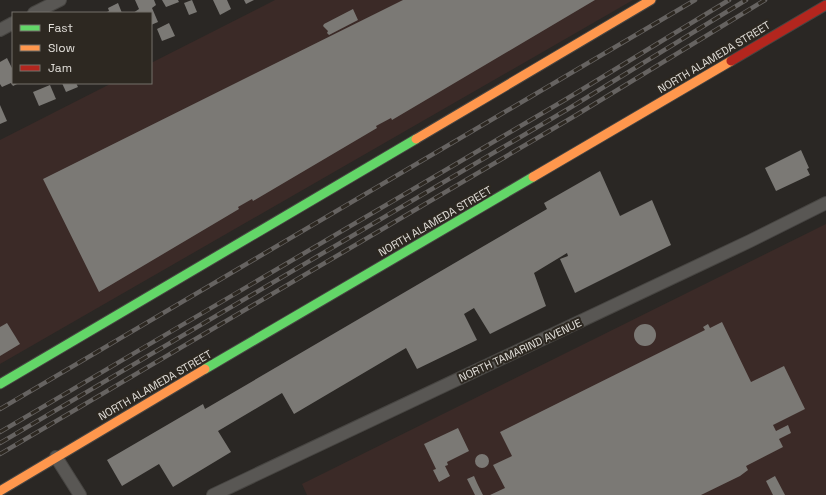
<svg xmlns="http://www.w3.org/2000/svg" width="826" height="495" font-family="'Space Grotesk',sans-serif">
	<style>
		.industrial { fill: #3b2a27 }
		.building { fill: #7b7975 }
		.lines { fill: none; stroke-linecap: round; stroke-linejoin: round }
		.street-casing { stroke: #474542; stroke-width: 14 }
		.fast-casing { stroke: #474542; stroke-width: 11 }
		.slow-casing { stroke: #474542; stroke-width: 11 }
		.jam-casing { stroke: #474542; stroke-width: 11 }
		.street { stroke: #595754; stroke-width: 12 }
		.fast { stroke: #63d668; stroke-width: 9 }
		.slow { stroke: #ff974d; stroke-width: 9 }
		.jam { stroke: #b3261e; stroke-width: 9 }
		.rail-casing { stroke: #666361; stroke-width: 4.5 }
		.rail { stroke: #2d2821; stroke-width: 3; stroke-dasharray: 9; stroke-linecap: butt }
		.labels { text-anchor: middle; stroke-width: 4; stroke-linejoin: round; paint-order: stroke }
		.street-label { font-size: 11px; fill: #e1ded9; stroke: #2d2821 }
	</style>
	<rect width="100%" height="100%" fill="#2a2724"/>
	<g class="industrial">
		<path d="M275,0H633L0,364V140L112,83H151V63Z"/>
		<path d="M826,224V495H307L302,484Z"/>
	</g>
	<g class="building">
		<path d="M135,0H154L156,5L152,8L158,22L151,25V13H133L139,9Z"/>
		<path d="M162,0H178L179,2L166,7Z"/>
		<path d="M192,0L197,12L189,15L184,3Z"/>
		<path d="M213,0H227L231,9L220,15Z"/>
		<path d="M244,0H254L246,4Z"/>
		<path d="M403,0H595L392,120L391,118L376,126L377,128L253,201L252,199L238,207L239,209L99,292L43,179Z"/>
		<path d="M118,3L122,13H105L109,11L108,8Z"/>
		<path d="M353,9L358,20L329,35L327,33L328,31L323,26L324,24Z"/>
		<path d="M169,23L175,36L162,41L157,29Z"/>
		<path d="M7,58L13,70V83H19L13,86L11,83L2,87L0,84V62Z"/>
		<path d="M62,83H76L78,87L66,92Z"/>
		<path d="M50,85L56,99L39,106L33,92Z"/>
		<path d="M0,105L7,121L0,124Z"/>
		<path d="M801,150L809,168L807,169L810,175L776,191L765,168Z"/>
		<path d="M600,171L620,216L652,200L671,245L575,293L560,259L568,256L567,253L534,273L546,306L490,334L474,308L464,314L477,340L417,369L406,348L294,414L282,393L218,431L231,452L173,487L159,464L122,486L107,460L203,404L205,409L547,209L544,203Z"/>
		<path d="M722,322L751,382L784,366L805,409L773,425L776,431L788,425L791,433L779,439L783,447L746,466L748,470L740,476L701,495H490L505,488L493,465L512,456L500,432L705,330L703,327L708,324L710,328Z"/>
		<path d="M7,323L20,344L0,356V327Z"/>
		<circle cx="645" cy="335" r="11"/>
		<path d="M458,428L469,451L447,462L448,465L445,466L450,476L439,482L433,470L436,469L424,444Z"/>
		<circle cx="482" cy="461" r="7"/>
		<path d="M474,476L477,483L483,495H475L467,479Z"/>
		<path d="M775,476L785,495H773L766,481Z"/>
	</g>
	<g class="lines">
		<defs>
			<g id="street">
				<path d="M34,13L60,0"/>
				<path d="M0,30L13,23"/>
				<path d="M56,457L80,495"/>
				<path d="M213,495L750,241L826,203"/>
			</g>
			<g id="fast">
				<path d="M205,369L533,177"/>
				<path d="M0,384L416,139"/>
			</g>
			<g id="slow">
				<path d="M416,139L651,0"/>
				<path d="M533,177L731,61"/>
				<path d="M0,491L205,369"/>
			</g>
			<path id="jam" d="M731,61L826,5"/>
		</defs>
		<use href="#street" class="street-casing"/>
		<use href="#fast" class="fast-casing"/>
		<use href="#slow" class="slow-casing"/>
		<use href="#jam" class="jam-casing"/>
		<use href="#street" class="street"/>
		<use href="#fast" class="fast"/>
		<use href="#slow" class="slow"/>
		<use href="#jam" class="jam"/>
		<defs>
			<g id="rail">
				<path d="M0,409L695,0"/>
				<path d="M0,432L563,101L729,0"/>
				<path d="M0,443L568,109L746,0"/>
				<path d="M0,454L573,117L765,0"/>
			</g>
		</defs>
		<use href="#rail" class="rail-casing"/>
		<use href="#rail" class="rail"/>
	</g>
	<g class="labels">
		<g class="street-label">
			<text transform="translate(714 57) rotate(-31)" y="4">NORTH ALAMEDA STREET</text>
			<text transform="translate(435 221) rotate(-30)" y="4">NORTH ALAMEDA STREET</text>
			<text transform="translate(520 350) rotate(-25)" y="4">NORTH TAMARIND AVENUE</text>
			<text transform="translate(155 385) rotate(-30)" y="4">NORTH ALAMEDA STREET</text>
		</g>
	</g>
	<rect x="12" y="12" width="140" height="72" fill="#2d2821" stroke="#75716b"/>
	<rect x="20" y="25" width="20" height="6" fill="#63d668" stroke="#75716b"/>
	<text x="48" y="32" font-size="12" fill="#e1ded9">Fast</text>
	<rect x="20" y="45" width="20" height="6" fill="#ff974d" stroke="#75716b"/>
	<text x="48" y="52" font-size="12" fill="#e1ded9">Slow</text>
	<rect x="20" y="65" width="20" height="6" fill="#b3261e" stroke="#75716b"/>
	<text x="48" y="72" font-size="12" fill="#e1ded9">Jam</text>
</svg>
